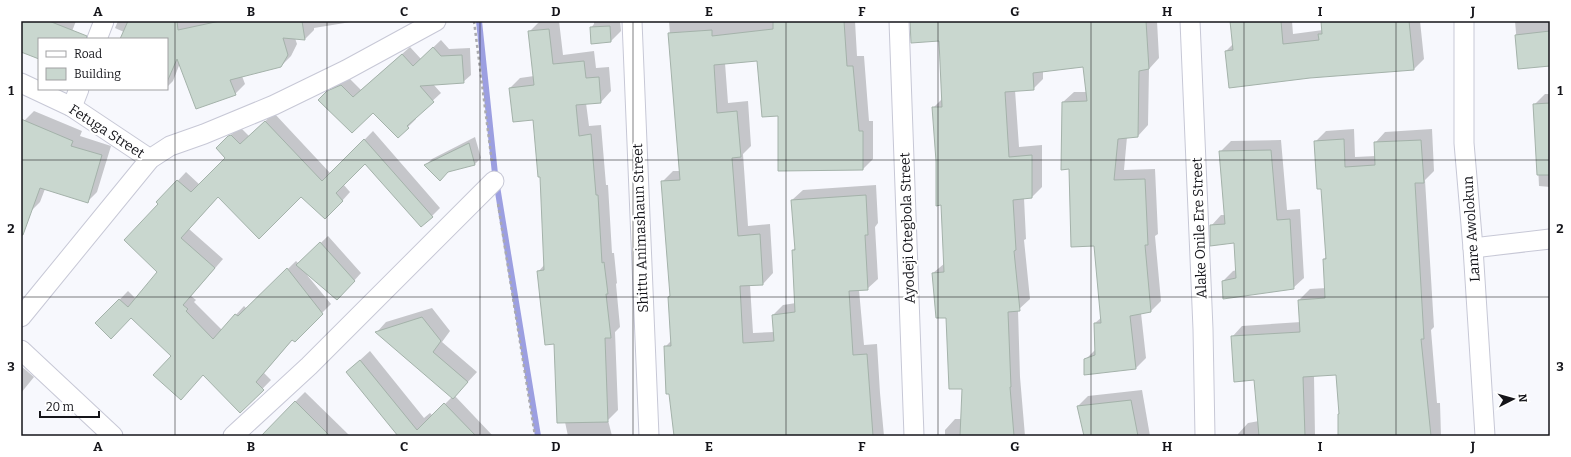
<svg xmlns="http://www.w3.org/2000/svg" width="1571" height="457" font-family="Bitter,serif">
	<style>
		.shadow { fill: #0003 }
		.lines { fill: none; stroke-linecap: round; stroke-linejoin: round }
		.stream { stroke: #9c9fe1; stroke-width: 6 }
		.building { fill: #c9d7cf; stroke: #a4b2aa }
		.street-casing { stroke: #c7c8d6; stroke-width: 21 }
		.path { stroke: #aaaaaf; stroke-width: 2.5; stroke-dasharray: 3 3; stroke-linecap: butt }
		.street { stroke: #fff; stroke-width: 19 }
		.grid { fill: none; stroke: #15151a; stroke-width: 1; stroke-opacity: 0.55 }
		.labels { text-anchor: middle; stroke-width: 4; stroke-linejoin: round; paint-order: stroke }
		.street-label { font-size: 14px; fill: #15151a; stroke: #fff }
		.neatline { fill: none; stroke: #15151a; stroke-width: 1.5 }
		.grid-label { font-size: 13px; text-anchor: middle; font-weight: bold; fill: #15151a }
	</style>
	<rect width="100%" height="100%" fill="#f7f8fd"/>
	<g class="shadow">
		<path d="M21,21H76L69,39H39V58L21,51Z"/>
		<path d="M118,21H357L314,28V30L305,39L295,38L297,44L291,56L281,66L242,76L245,84L235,94L180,63L173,81L167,87V39H121L124,32L115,28Z"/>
		<path d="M540,21H559L563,55L594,51L596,68L609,67L611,91L601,102L586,103L589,126L601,125L606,185H608L612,253H614L617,283L616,284L620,327L615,332L618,410L608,420L612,436H568L565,422L555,343L538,272L545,264L541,176L533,119L510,88L520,78L534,76L530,31Z"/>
		<path d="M594,21H620L621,31L611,41L592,43L591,28L594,24Z"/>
		<path d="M669,21H855L857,56H864L869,121H873V159L862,170L779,115L758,60L725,63L728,103L748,101L751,146L743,154L748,226L770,224L773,273L763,284L750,285L753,333L774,332L773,315L783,305L796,303L793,250L796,247L792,200L803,190L876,185L878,223L875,227L878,279L867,289L859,290L864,345L877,344L880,393L884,436H675L665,347L672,340L669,297L671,295L662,182L673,171H680Z"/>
		<path d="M911,21H1157L1159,58L1149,69L1148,125L1138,136L1127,137L1124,170L1155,169L1158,234L1155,236L1161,301L1150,312L1141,313L1146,358L1136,368L1085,360L1096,349L1095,323L1102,317L1094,245L1070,168L1063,102L1074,92H1087L1084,66L1043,71V79L1033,89L1015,90L1019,147L1042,145V187L1032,197L1024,198L1026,239L1024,240L1030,299L1018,310L1020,377L1025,436H945V430L955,419H961L963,388L947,317L933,273L945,263L942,204L933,108L942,99L940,40Z"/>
		<path d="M1231,21H1292L1293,34L1323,30L1322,21H1420L1424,59L1414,69L1310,77L1226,51L1233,44Z"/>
		<path d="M1515,21H1550V65L1519,68Z"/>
		<path d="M441,40L449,49L470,48L471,75L463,82L433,84L441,93L414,118L416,119L398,137L373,112L320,100L336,84L349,78L361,90L410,47L421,59Z"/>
		<path d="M1545,94H1550V187L1539,186L1535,104Z"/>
		<path d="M34,111L82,131L80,136L111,146L97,192L87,202L45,189L40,202L30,212L21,215V128L24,121Z"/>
		<path d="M274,113L331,174L373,131L440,208L432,216L365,162L343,184L350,192L334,210L301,195L219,196L189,229L223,259L191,296L196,300L194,302L222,330L244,306L247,309L296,261L299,264L328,236L361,273L345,291L307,275L331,304L295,340L293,339L264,373L271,380L240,412L203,374L172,355L131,317L97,323L128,291L136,299L158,272L160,204L158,202L186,172L200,185L227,158L217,148L238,128L240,127L249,136Z"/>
		<path d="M1354,129L1355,157L1376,156L1375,143L1385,132L1432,129L1434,171L1425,180L1434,327L1431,330L1437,403H1440L1441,436H1339L1340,413L1337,374L1314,375L1315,436H1238V434L1248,423L1259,421L1255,379L1232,337L1242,326L1301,322L1299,300L1310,289L1326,288L1324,259L1326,257L1322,188L1315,142L1326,131Z"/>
		<path d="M475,137L481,158L475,164L448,171L426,165L432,159Z"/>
		<path d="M1281,140L1287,210L1300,209L1304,278L1293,288L1223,281L1233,271L1237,270L1235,242L1211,226L1221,215H1226L1220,152L1231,141Z"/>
		<path d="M432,308L450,331L442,342L477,372L455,396L493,436H399L347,372L370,351L424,418L430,413L433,416L452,397L377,332L386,322Z"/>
		<path d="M21,366L34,377L21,393Z"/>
		<path d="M1142,390L1150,436H1085L1078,406L1088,396Z"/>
		<path d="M305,392L350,436H271L295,402Z"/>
	</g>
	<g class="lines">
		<path class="stream" d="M479,21L495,174L538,436"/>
	</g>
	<g class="building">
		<path d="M21,21H49L87,36L86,39H39V59L21,52Z"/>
		<path d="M128,21H177L178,30L220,21H302L305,40L283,38L288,55L281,67L230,80L236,95L196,109L177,59L167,82V39H120Z"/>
		<path d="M773,21H844L847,66H853L859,131H863V170L778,171V116L762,117L757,61L714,65L717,113L737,111L741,157L732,158L738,236L760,234L763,285L740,286L743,343L774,341L772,315L795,312L792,250H795L791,200L866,195L868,235H865L868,290L849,291L853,355L867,354L873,436H674L669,394H666L664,346H671L668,297L670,296L661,181L680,180L668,33L712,30V36L773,29Z"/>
		<path d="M910,21H1146L1149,69L1139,71L1138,137L1118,139L1114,180L1145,179L1148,245H1145L1151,312L1130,316L1136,369L1084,375V359L1095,355L1094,323H1101L1094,246L1071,247L1069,169L1061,170L1062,102L1087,101L1083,67L1033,73L1034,90L1005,92L1009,157L1032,155V198L1013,200L1016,250L1014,251L1020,311L1008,312L1011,387H1010L1014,436H960L962,389H949L946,318H936L932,273L944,272L941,205L936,206V161L932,107H942L939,41L911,43Z"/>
		<path d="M1230,21H1281L1283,44L1319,40L1318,34H1322L1321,21H1409L1414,70L1310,78L1229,88L1225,51L1233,50Z"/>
		<path d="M610,26L611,42L591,44L590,27Z"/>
		<path d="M549,29L553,64L584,61L586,78L599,77L601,103L576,105L579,136L591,134L596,195H598L602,263L604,262L608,294H606L611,338H605L608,422L557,423L554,344L545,345L537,271L544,270L540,177H538L533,120L513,122L509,88L534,85L528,31Z"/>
		<path d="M1550,31V66L1518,69L1515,35Z"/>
		<path d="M433,47L441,56L462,55L464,83L420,86L434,102L407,126L409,128L398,138L373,113L352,133L318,100L327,91L341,85L353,97L402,54L413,66Z"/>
		<path d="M1550,103V175H1537L1533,104Z"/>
		<path d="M21,119L73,141L71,146L102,155L88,203L40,188L23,235H21Z"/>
		<path d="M265,121L322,181L364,139L433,217L421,227L365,164L336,193L343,201L325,219L301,197L259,239L218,197L181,238L215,268L183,305L188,309L186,311L213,339L235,314L238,316L287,268L323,314L295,342L292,340L256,382L264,390L240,413L203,375L181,400L153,375L171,356L131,318L111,339L95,323L119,299L128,307L157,272L124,240L158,204L156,202L177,180L191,192L225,158L216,148L228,136L231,135L240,144Z"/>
		<path d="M1344,139L1345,167L1375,165L1374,142L1421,140L1424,183H1415L1424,339H1421L1431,436H1338V414H1339L1336,375L1303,377L1305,436H1259L1254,380L1234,382L1231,336L1300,332L1298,300L1325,298L1323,259H1326L1321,189H1317L1314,141Z"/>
		<path d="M469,143L475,165L448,172L440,181L424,165Z"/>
		<path d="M1271,150L1277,220L1290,219L1294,289L1223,299L1222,281L1236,278L1234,243L1210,246V225L1225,224L1219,151Z"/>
		<path d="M320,242L355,281L337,300L296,265Z"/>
		<path d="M422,317L441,341L433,352L468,382L453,399L375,332Z"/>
		<path d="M360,360L417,430L444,403L476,436H398L346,372Z"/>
		<path d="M1131,400L1138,436H1084L1077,406Z"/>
		<path d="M295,401L330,436H261Z"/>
	</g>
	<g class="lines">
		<defs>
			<g id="street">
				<path d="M632,21L649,436"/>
				<path d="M899,21L914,436"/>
				<path d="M1190,21L1203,329L1205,436"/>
				<path d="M1464,21V143L1473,248L1485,436"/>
				<path d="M97,39L104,21"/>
				<path d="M21,83L72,107L150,159"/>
				<path d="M72,107L79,89"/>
				<path d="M1473,248L1550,239"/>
				<path d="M21,317L150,159L170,146L204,134L274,105L346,70L436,21"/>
				<path d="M21,350L113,436"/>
				<path d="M233,436L309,366L494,181"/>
			</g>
		</defs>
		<use href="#street" class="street-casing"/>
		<g class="path">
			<path d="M474,21L492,163"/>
			<path d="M498,204L535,436"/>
		</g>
		<use href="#street" class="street"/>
	</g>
	<path class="grid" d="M175,21V436M327,21V436M480,21V436M633,21V436M786,21V436M938,21V436M1091,21V436M1244,21V436M1396,21V436M21,160H1550M21,297H1550"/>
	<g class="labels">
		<g class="street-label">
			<text transform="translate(107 131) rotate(33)" y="5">Fetuga Street</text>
			<text transform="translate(640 228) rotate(-92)" y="5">Shittu Animashaun Street</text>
			<text transform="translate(907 228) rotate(-92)" y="5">Ayodeji Otegbola Street</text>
			<text transform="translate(1199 228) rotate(-92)" y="5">Alake Onile Ere Street</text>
			<text transform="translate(1471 229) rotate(-94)" y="5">Lanre Awolokun</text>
		</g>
	</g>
	<rect width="1571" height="457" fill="none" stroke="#ffffff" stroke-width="44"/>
	<rect x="38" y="38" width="130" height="52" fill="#ffffff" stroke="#a1a1a3"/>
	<rect x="46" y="51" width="20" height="6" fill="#ffffff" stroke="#a1a1a3"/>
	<text x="74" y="58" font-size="12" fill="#15151a">Road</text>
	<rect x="46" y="68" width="20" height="12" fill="#c9d7cf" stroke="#a1a1a3"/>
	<text x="74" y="78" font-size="12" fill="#15151a">Building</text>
	<g transform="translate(1513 399) rotate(84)" stroke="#ffffff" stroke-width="3" paint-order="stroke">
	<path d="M0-3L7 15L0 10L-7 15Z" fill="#15151a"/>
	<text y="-6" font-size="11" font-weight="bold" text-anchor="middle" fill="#15151a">N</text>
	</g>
	<path d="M40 411v6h59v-6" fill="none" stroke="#15151a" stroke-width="2"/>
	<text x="46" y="411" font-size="12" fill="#15151a" stroke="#ffffff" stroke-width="3" paint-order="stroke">20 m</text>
	<rect x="22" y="22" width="1527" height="413" class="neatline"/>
	<g class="grid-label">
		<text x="98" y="16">A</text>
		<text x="251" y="16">B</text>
		<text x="404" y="16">C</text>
		<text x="556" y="16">D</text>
		<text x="709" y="16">E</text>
		<text x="862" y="16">F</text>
		<text x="1015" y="16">G</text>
		<text x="1167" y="16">H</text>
		<text x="1320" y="16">I</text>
		<text x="1473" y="16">J</text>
		<text x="11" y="95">1</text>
		<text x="1560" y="95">1</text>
		<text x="11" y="233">2</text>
		<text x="1560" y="233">2</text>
		<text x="11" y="371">3</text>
		<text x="1560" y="371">3</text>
		<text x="98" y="451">A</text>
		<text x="251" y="451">B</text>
		<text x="404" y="451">C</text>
		<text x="556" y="451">D</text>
		<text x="709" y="451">E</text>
		<text x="862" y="451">F</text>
		<text x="1015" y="451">G</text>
		<text x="1167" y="451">H</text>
		<text x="1320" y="451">I</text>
		<text x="1473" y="451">J</text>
	</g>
</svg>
